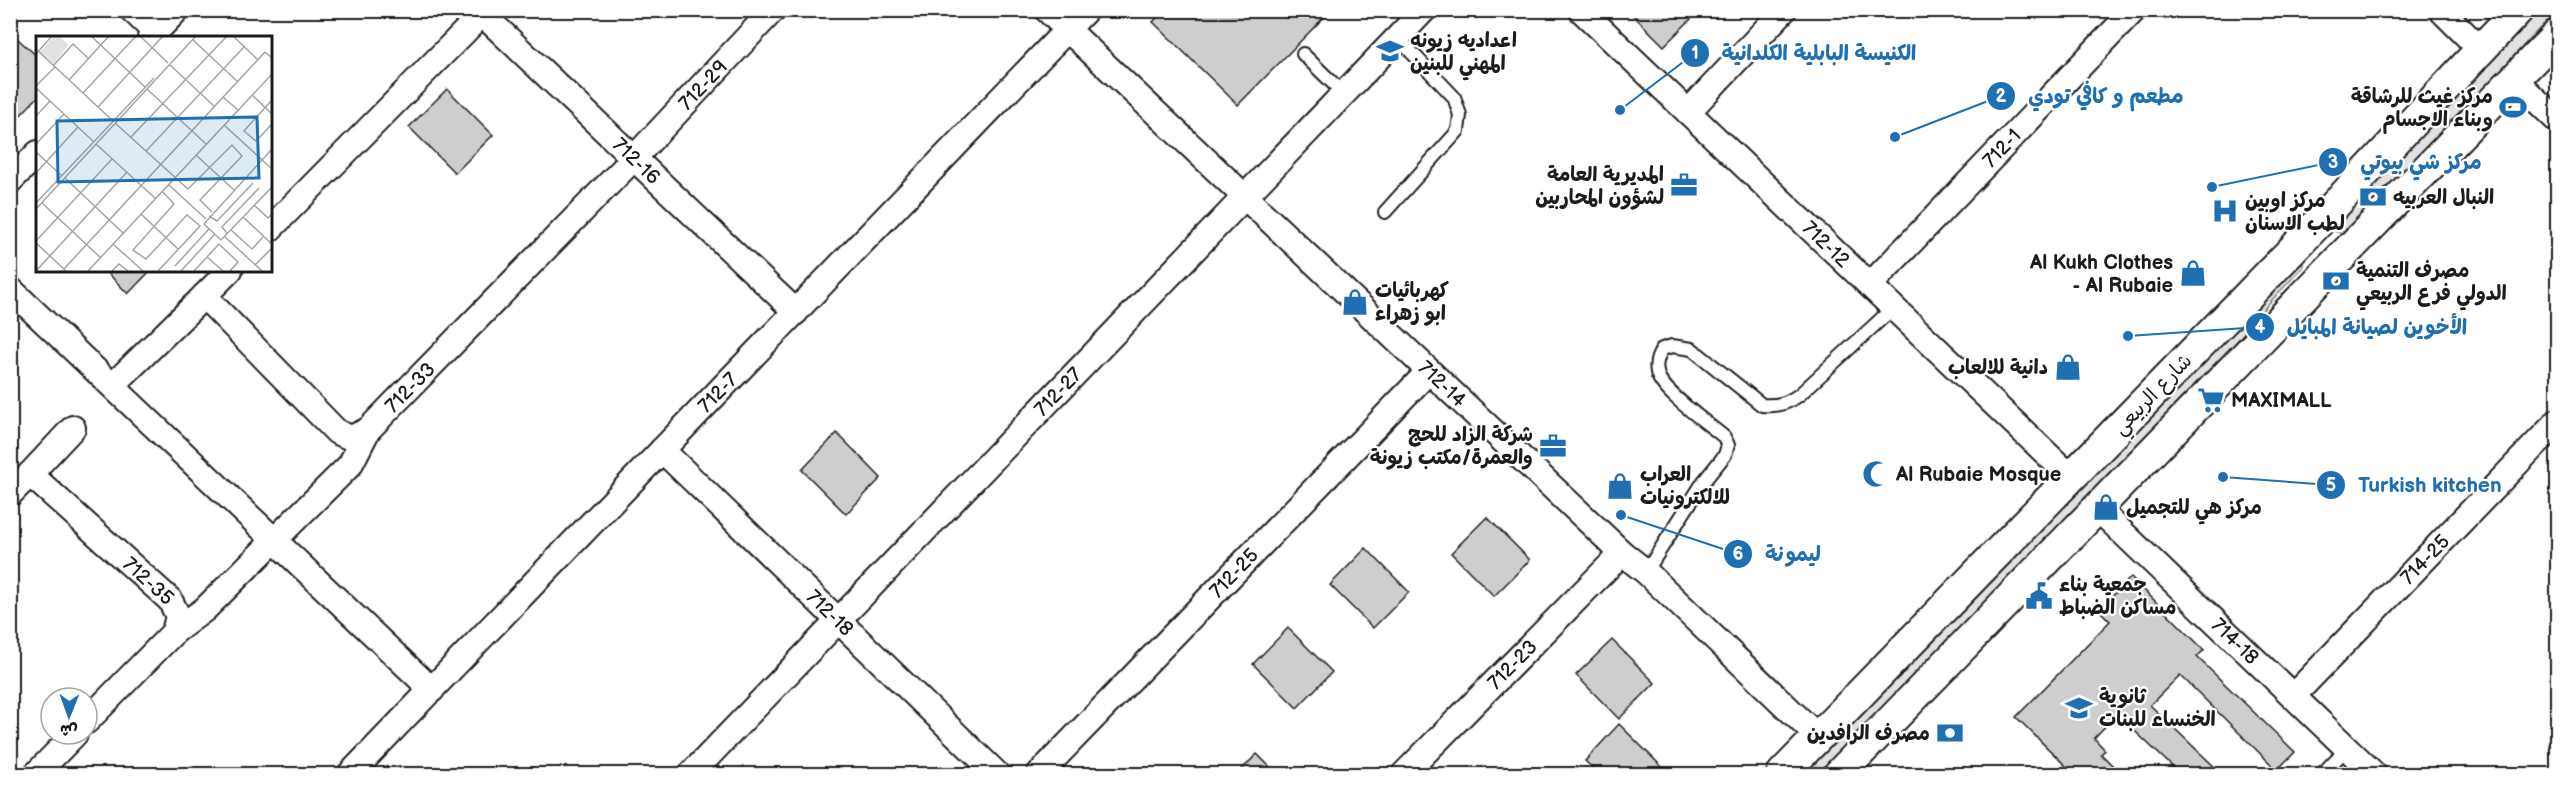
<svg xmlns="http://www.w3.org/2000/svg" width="2568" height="785" font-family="'Balsamiq Sans','Playpen Sans Arabic',sans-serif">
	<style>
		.green { fill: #e2e2e2; stroke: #7f7f7f; stroke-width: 1.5 }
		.building { fill: #cecece; stroke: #1c1c1c; stroke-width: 1.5 }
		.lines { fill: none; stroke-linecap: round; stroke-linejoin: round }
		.service-casing { stroke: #1c1c1c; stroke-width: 16 }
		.minor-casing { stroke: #1c1c1c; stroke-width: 28 }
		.tertiary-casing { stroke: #1c1c1c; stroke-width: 34 }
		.service { stroke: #fff; stroke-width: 12 }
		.minor { stroke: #fff; stroke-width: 24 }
		.tertiary { stroke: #fff; stroke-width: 30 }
		.labels { text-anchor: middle; stroke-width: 4.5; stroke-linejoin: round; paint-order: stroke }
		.poi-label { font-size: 20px; font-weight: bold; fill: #1c1c1c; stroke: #fff; text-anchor: start }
		.street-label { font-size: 20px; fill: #1c1c1c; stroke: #fff }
		.inset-road { fill: none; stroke: #a4a4a4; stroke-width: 1.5 }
		.view { fill: #1f6fb2; fill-opacity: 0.15; stroke: #1f6fb2; stroke-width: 3 }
		.inset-edge { fill: none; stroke: #1c1c1c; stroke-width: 3 }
		.leader { fill: none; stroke: #1f6fb2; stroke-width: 2 }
		.callout-dot { fill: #1f6fb2; stroke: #fff; stroke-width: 2 }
		.mark-label { font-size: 18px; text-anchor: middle; font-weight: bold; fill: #fff }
		.callout-label { font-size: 21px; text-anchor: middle; font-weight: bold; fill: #1f6fb2; stroke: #fff; stroke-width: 4.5; stroke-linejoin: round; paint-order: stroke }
	</style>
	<rect width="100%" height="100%" fill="#fff"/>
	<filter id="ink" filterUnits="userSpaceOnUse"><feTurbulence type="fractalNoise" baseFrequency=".0167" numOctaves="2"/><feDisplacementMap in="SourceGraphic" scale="12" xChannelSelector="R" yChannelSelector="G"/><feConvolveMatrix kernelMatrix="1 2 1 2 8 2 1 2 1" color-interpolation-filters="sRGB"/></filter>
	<g filter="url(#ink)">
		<g class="green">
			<path d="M2536,11H2556L2346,235L2336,232L2332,223Z"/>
			<path d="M2301,261L2303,264V267L2255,318L2198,392L1826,774H1800Z"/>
		</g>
		<g class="building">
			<path d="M1164,10H1331L1238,105L1153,22Z"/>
			<path d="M1628,10H1700L1664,46Z"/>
			<path d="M10,32L38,57V97L10,126Z"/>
			<path d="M447,89L493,135L455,173L409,127Z"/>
			<path d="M105,270H151L128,294Z"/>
			<path d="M837,433L881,478L846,514L802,470Z"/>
			<path d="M1487,517L1530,560L1494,596L1451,553Z"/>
			<path d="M1366,548L1409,592L1373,628L1330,585Z"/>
			<path d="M2131,577L2204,650L2197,657L2295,752L2277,770L2180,675L2150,705L2222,774H2180L2117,714L2094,738L2105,750L2101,754L2121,774H2074L2016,717L2110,621L2099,610Z"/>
			<path d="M1288,628L1332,672L1297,708L1253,664Z"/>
			<path d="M1612,640L1655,683L1619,719L1576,675Z"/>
			<path d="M1619,724L1669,774H1599L1585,761Z"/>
			<path d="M1257,754L1277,774H1237Z"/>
		</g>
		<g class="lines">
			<defs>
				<g id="service">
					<path d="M1303,54L1344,94"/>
					<path d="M1385,212L1458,131L1460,115L1454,97L1398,38"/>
					<path d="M1646,572L1704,481L1725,455L1728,445L1724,437C1709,424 1659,390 1657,372C1655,363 1658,357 1662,349L1672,346L1692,349L1762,405C1778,406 1786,404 1799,395L1893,308"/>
					<path d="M2322,774L2347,748"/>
				</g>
				<g id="minor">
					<path d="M132,10L155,32"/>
					<path id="s1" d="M478,10L796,312"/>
					<path id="s2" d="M1047,10L1622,553L1646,572L1818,737"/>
					<path id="s3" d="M1581,10L2071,477"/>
					<path d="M2441,10L2481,50"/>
					<path d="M150,38L177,10"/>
					<path d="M2514,79L2558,121"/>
					<path d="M1688,112L1784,10"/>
					<path d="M10,181L38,153"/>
					<path d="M270,229L486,10"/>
					<path id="s4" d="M230,270L204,296L337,432L351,438L368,430L634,158L773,10"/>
					<path id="s5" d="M1870,285L2134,10"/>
					<path d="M10,289L432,690"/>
					<path d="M113,385L204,296"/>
					<path id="s6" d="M662,450L997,774"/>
					<path d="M30,474L73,428"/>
					<path id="s7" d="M10,494L30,474L170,600L178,616L174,632L87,721"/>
					<path id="s8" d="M2097,508L2374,774"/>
					<path d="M174,632L205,609L350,465L368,430"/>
					<path id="s9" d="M2293,696L2558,421"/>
					<path d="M36,774L75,734"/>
					<path id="s10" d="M350,774L1086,10"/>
					<path id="s11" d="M691,774L1424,10"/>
					<path id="s12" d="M1039,774L1429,371"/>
					<path id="s13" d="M1404,774L1622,553"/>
				</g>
				<g id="tertiary">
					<path d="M1782,774L2302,240L2518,10"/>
					<path d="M1839,774L2558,34"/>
				</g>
			</defs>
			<use href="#service" class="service-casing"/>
			<use href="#minor" class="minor-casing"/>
			<use href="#tertiary" class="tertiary-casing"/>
			<use href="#service" class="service"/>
			<use href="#minor" class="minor"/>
			<use href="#tertiary" class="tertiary"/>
		</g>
	</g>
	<defs>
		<symbol id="school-bare" viewBox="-9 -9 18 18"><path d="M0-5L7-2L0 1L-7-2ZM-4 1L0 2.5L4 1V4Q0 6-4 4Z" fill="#1f6fb2" stroke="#fff" stroke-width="2.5" paint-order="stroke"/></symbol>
		<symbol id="stadium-bare" viewBox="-9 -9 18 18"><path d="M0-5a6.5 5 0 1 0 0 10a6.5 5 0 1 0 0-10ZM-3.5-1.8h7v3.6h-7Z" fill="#1f6fb2" stroke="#fff" stroke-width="2.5" paint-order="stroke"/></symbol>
		<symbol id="office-bare" viewBox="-9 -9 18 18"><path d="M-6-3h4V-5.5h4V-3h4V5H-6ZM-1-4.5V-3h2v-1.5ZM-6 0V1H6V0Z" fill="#1f6fb2" stroke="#fff" stroke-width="2.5" paint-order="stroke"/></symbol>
		<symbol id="bank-bare" viewBox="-9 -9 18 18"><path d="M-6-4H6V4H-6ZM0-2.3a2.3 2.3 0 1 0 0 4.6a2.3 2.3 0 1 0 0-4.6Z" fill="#1f6fb2" stroke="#fff" stroke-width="2.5" paint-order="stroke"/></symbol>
		<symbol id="hospital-bare" viewBox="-9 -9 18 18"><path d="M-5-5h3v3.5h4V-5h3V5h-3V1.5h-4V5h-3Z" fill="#1f6fb2" stroke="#fff" stroke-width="2.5" paint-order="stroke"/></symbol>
		<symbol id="shop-bare" viewBox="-9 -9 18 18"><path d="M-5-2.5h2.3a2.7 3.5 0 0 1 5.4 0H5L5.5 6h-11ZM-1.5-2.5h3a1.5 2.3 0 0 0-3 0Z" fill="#1f6fb2" stroke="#fff" stroke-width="2.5" paint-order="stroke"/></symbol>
		<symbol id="supermarket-bare" viewBox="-9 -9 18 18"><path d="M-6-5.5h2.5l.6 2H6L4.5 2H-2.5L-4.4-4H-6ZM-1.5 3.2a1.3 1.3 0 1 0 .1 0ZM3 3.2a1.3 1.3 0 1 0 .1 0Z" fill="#1f6fb2" stroke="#fff" stroke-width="2.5" paint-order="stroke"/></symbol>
		<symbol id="mosque-bare" viewBox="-9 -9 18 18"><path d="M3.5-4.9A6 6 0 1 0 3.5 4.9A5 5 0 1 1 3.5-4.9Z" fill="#1f6fb2" stroke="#fff" stroke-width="2.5" paint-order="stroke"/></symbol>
		<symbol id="civic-bare" viewBox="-9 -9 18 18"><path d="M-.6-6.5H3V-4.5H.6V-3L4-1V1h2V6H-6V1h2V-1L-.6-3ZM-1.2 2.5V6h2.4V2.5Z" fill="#1f6fb2" stroke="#fff" stroke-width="2.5" paint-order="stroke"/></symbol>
	</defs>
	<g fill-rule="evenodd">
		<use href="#school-bare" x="1371" y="32" width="38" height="38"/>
		<use href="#stadium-bare" x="2494" y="88" width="38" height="38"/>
		<use href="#office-bare" x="1665" y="166" width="38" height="38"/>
		<use href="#bank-bare" x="2354" y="178" width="38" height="38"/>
		<use href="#hospital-bare" x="2206" y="192" width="38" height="38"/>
		<use href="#shop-bare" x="2174" y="254" width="38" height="38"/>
		<use href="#bank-bare" x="2317" y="262" width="38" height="38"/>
		<use href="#shop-bare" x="1336" y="283" width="38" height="38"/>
		<use href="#shop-bare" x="2049" y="348" width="38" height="38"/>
		<use href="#supermarket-bare" x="2192" y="381" width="38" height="38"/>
		<use href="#office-bare" x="1534" y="427" width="38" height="38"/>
		<use href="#mosque-bare" x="1857" y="455" width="38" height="38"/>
		<use href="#shop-bare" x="1601" y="467" width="38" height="38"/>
		<use href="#shop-bare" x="2087" y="488" width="38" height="38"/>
		<use href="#civic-bare" x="2020" y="577" width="38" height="38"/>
		<use href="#school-bare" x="2060" y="689" width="38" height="38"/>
		<use href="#bank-bare" x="1931" y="714" width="38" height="38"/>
	</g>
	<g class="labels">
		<g class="poi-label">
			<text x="1410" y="47">اعداديه زيونه<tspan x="1410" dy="23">المهني للبنين</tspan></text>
			<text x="2493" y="103" text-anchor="end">مركز غيث للرشاقة<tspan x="2493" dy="23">وبناء الاجسام</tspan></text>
			<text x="1664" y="181" text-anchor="end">المديرية العامة<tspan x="1664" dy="23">لشؤون المحاربين</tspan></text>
			<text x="2393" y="204">النبال العربيه</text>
			<text x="2245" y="207">مركز اوبين<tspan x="2245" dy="23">لطب الاسنان</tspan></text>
			<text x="2173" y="269" text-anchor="end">Al Kukh Clothes<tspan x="2173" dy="23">- Al Rubaie</tspan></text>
			<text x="2356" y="277">مصرف التنمية<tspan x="2356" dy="23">الدولي فرع الربيعي</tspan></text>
			<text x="1375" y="297">كهربائيات<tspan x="1375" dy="23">ابو زهراء</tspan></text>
			<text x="2048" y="374" text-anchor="end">دانية للالعاب</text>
			<text x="2231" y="407">MAXIMALL</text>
			<text x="1533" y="441" text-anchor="end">شركة الزاد للحج<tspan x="1533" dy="23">والعمرة/مكتب زيونة</tspan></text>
			<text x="1640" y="481">العراب<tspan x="1640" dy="23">للالكترونيات</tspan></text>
			<text x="1896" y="481">Al Rubaie Mosque</text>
			<text x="2126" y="514">مركز هي للتجميل</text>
			<text x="2059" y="591">جمعية بناء<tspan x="2059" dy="23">مساكن الضباط</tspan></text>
			<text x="2099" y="703">ثانوية<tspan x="2099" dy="23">الخنساء للبنات</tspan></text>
			<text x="1930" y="740" text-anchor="end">مصرف الرافدين</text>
		</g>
		<g class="street-label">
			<text dy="7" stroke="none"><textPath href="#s4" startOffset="742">712-29</textPath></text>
			<text dy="7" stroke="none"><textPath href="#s5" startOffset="190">712-1</textPath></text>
			<text dy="7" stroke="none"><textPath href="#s1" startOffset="219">712-16</textPath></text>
			<text dy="7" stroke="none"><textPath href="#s3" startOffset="339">712-12</textPath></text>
			<text dy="7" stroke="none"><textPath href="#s2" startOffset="544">712-14</textPath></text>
			<text dy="7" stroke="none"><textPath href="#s4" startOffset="321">712-33</textPath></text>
			<text dy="7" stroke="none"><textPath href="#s10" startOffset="530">712-7</textPath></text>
			<text dy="7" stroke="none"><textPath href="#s11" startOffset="530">712-27</textPath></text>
			<text transform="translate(2152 394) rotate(-46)" y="7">شارع الربيعي</text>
			<text dy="7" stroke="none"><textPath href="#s9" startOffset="190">714-25</textPath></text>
			<text dy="7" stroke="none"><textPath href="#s12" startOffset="280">712-25</textPath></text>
			<text dy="7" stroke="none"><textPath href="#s7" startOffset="188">712-35</textPath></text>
			<text dy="7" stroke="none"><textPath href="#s6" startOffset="234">712-18</textPath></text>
			<text dy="7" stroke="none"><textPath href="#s8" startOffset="192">714-18</textPath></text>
			<text dy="7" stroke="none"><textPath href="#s13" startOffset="154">712-23</textPath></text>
		</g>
	</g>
	<g transform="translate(36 36)">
		<rect width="236" height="236" fill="#fff"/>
		<path d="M18,0H24L32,9L18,28L4,16Z" fill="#e2e2e2"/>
		<path class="inset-road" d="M55,0L109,51M104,0L132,27M197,0L222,24M157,4L202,46M0,13L77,85M0,18L16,0M134,29L179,71M17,30L37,8L53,23M33,44L73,0M0,50L19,31M0,52L58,106M111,53L170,108M47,57L100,0M216,59L236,78M187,61L202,74M236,64L208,95L220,105L236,88M62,71L127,0M0,80L14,65M79,87L152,153L196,109L206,120L164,164L176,176M188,89L236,133M95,101L191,0M0,108L28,78M60,108L120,163M236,113L168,188L185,204L236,151M110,115L208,11M0,116L26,140M160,119L198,154M0,137L42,91M29,142L87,197M133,149L170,183M0,167L118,42M6,167L65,222M218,169L232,182L236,178M0,173L160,0M105,178L142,213M173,180L181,185L217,147M207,181L236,208M195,194L216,213L227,201M191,197L186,191L223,152M188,200L226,235M0,205L76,123M0,207L30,235M77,208L107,235M171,221L187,235M219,229L236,212M139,230L173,193M0,235L91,136M26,235L229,16L236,22M52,235L236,38M76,235L83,228L92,235M122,235L164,190L151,179L110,223L97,214L138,168L126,155M145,235L179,198M158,235L183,208L202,226L194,235"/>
		<path class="view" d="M221,81L223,142L22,146L21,85Z"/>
		<rect width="236" height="236" class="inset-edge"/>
	</g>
	<path class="leader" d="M1620 110L1695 53M1895 137L2001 96M2212 187L2333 162M2128 336L2260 327M2223 477L2331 485M1621 515L1738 554"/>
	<g class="callout-dot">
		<circle cx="1620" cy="110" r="6"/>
		<circle cx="1895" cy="137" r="6"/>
		<circle cx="2212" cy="187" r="6"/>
		<circle cx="2128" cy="336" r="6"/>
		<circle cx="2223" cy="477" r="6"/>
		<circle cx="1621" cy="515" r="6"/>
		<circle cx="1695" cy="53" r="15"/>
		<circle cx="2001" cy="96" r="15"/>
		<circle cx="2333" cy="162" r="15"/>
		<circle cx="2260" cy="327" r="15"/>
		<circle cx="2331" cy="485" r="15"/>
		<circle cx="1738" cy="554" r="15"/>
	</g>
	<g class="mark-label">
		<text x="1695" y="59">1</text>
		<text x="2001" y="102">2</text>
		<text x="2333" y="168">3</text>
		<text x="2260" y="333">4</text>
		<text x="2331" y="491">5</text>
		<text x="1738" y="560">6</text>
	</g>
	<g class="callout-label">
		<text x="1819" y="60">الكنيسة البابلية الكلدانية</text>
		<text x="2106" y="103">مطعم و كافي تودي</text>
		<text x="2421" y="169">مركز شي بيوتي</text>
		<text x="2377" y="334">الأخوين لصيانة المبايل</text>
		<text x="2430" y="492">Turkish kitchen</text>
		<text x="1793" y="561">ليمونة</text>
	</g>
	<rect width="2568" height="785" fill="none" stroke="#fff" stroke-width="36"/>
	<rect x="18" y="18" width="2532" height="749" fill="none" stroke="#1c1c1c" stroke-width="2" filter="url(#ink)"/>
	<g transform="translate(69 716) rotate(181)"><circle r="28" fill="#ffffff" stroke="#a4a4a4" stroke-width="1.5"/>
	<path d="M0-4.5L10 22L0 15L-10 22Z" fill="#1f6fb2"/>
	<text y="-9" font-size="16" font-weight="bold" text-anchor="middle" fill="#1c1c1c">ش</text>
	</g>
</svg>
